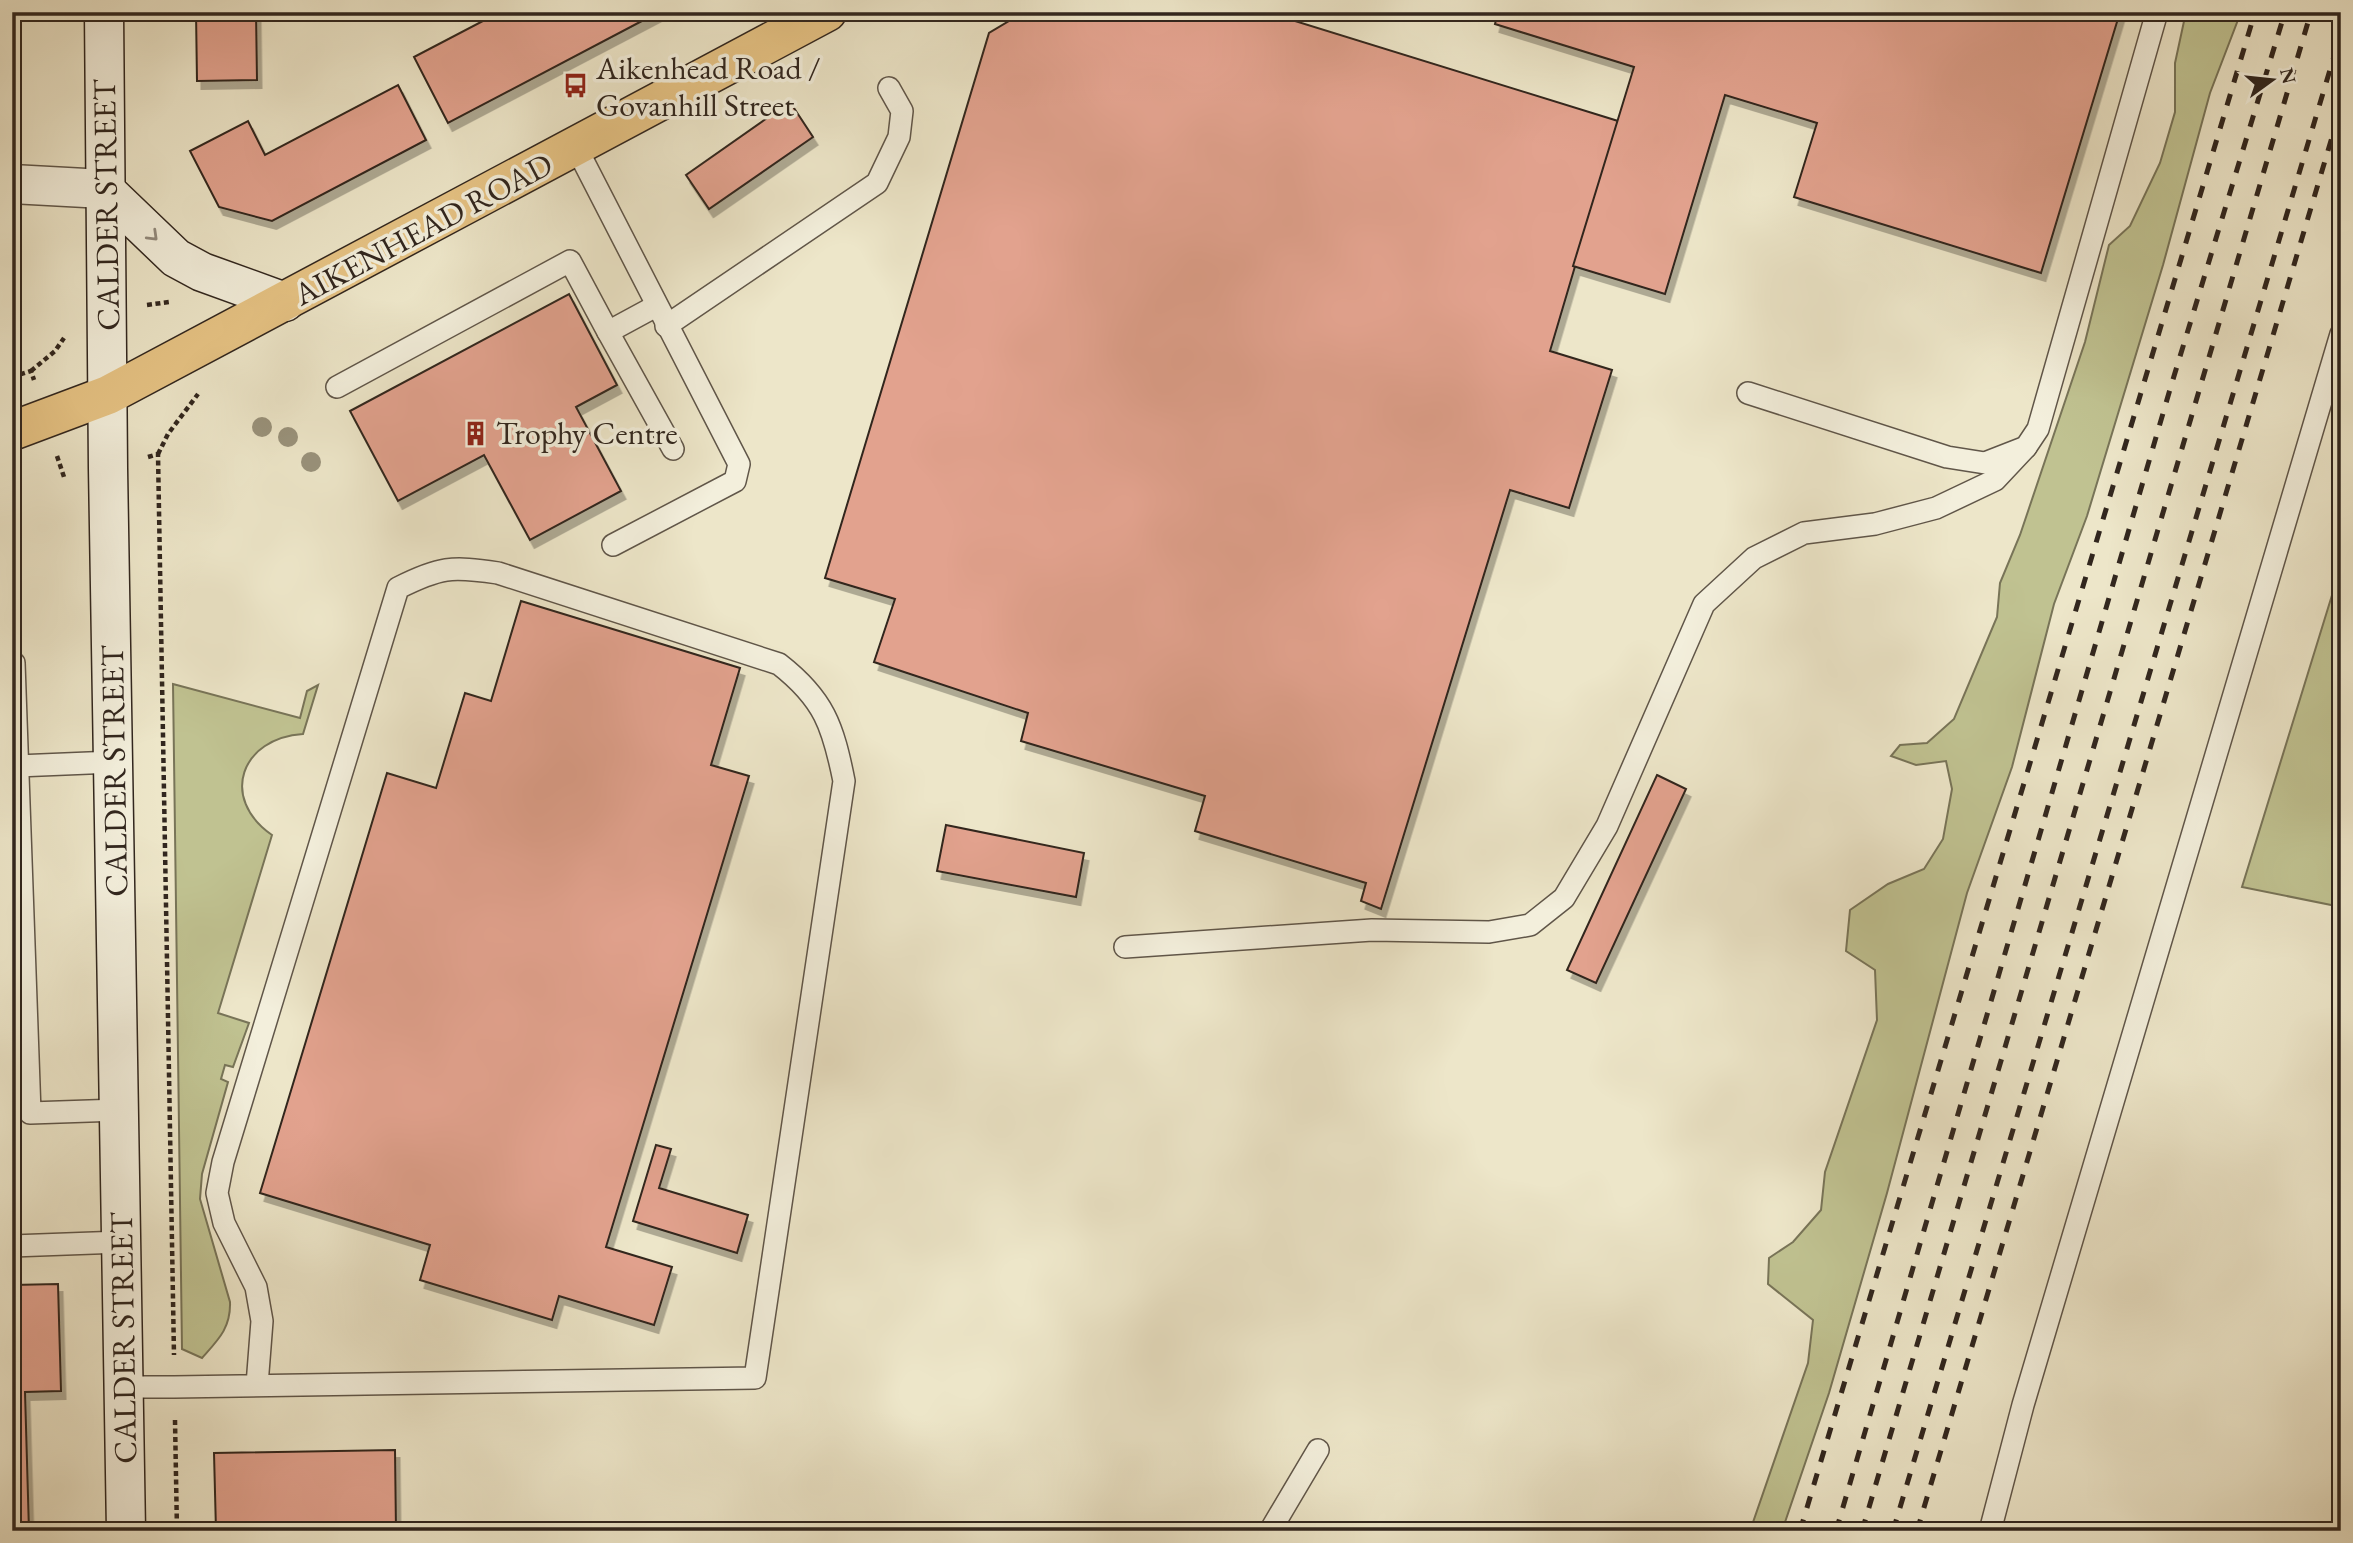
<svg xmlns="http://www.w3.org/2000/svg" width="2353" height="1543" font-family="'EB Garamond',serif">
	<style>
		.green { fill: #c0c291; stroke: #787458; stroke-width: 2 }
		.building { fill: #e2a28e; stroke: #31261e; stroke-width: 2; filter: url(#shadow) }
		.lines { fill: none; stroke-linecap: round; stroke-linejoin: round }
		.lane-casing { stroke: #605649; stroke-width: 24 }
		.street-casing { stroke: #605649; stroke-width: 41 }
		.secondary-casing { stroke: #31261e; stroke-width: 41 }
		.primary-casing { stroke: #31261e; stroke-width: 41 }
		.path { stroke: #31261e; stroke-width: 4.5; stroke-dasharray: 5 3.5; stroke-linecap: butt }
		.lane { stroke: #f3efdc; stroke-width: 21 }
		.street { stroke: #f3efdc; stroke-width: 38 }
		.secondary { stroke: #f3efdc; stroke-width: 38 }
		.primary { stroke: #e6c384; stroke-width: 38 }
		.rail { stroke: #31261e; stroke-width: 5; stroke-dasharray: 12 12; stroke-linecap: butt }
		.tree { fill: #99927b }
		.oneway { stroke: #928a7d }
		.labels { text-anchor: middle; stroke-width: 7; stroke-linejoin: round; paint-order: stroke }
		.poi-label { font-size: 32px; fill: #31261e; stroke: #f3efdc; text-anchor: start }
		.street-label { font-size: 32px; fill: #31261e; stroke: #f3efdc }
	</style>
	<defs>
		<filter id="shadow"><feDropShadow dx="4.5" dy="8" stdDeviation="0" flood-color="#0004"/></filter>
	</defs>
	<rect width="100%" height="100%" fill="#ede6c9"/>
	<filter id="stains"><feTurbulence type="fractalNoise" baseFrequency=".00286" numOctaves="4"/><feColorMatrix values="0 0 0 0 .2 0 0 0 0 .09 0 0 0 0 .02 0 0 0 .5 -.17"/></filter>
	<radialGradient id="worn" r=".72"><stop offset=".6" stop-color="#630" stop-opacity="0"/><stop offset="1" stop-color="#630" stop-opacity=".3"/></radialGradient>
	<g class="green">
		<path d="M2186,12H2241L2210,93L2163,265L2087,516L2054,604L2012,767L1967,893L1887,1193L1829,1393L1782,1531H1750L1808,1363L1813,1320L1768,1284L1769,1258L1793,1242L1821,1210L1825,1172L1877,1020L1875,970L1846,951L1850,910L1888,884L1924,869L1943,839L1952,789L1946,761L1916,765L1891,756L1900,745L1927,743L1954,719L1997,617L2000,583L2020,535L2085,342L2109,245L2130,226L2160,163L2175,112V63Z"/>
		<path d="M2341,566V907L2242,887Z"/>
		<path d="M173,684L300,718L307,691L318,685L303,734C241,738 219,798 272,835L218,1013L249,1023L233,1067L225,1065L221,1079L228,1082L202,1174L200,1199L230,1302C231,1328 218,1340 202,1358L182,1349Z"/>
	</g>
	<g class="building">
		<path d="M196,12H256L257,80L197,81Z"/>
		<path d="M500,12H659L448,123L414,57Z"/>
		<path d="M1024,12H1266L1618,121L1550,351L1612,370L1569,508L1510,490L1381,909L1361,901L1366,883L1195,831L1205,796L1021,741L1028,713L874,662L895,599L825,578L989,33Z"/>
		<path d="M1498,12H2120L2041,273L1794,197L1817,123L1725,95L1665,294L1573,266L1634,67L1495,24Z"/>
		<path d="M398,85L426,140L272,221L219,207L190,151L248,121L265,155Z"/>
		<path d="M790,102L813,137L709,209L686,175Z"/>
		<path d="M569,294L617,385L576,407L621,491L530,540L484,455L398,501L350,411Z"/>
		<path d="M521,601L740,668L711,765L749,776L606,1247L672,1267L654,1325L559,1296L552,1320L420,1280L430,1245L260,1193L387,773L436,788L465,693L491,701Z"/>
		<path d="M1657,775L1686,789L1596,983L1567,970Z"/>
		<path d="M946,825L1084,853L1076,897L937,871Z"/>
		<path d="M656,1145L671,1149L659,1188L748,1215L737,1253L633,1221Z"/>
		<path d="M58,1284L61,1391L25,1392L29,1531H12V1285Z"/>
		<path d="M395,1450L396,1531H216L214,1453Z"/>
	</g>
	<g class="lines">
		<defs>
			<g id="lane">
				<path d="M576,147L739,464L735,481L613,545"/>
				<path d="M666,326L877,183L899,137L902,111L889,88"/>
				<path d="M608,332L673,449"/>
				<path d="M337,387L570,261L608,332L656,306"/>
				<path d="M1748,393L1947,457L1985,463L2026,447L2038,429L2157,12"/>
				<path d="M14,663L30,1113L119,1110"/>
				<path d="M17,766L113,762"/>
				<path d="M1125,947L1372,930L1489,932L1530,925L1564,898L1607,826L1704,604L1754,558L1804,533L1875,524L1936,508L1995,480L2026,447"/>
				<path d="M12,1246L121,1242"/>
				<path d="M124,1387H174L755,1378L844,781C833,726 824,699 779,664L498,573C451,566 440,567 398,588L223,1162L217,1193L224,1223L256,1287L262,1321L257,1385"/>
				<path d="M1270,1531L1318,1450"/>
				<path d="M1990,1531L2023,1405L2341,334"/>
			</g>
			<path id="street" d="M12,184L104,189"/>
			<g id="secondary">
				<path d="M104,12L108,468L126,1531"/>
				<path d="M104,189L176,258L202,272L285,302"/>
			</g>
			<path id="primary" d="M12,431L108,395L827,12"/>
		</defs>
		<use href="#lane" class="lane-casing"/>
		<use href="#street" class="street-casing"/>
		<use href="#secondary" class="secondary-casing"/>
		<use href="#primary" class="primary-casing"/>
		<g class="path">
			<path d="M147,305L169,302"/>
			<path d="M31,371L55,351L64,338"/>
			<path d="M12,377L31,371L34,380"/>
			<path d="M158,454L168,434L198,394"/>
			<path d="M57,456L64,477"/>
			<path d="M148,457L158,454L174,1355"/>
			<path d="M175,1420L177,1531"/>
		</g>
		<use href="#lane" class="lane"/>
		<use href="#street" class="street"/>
		<use href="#secondary" class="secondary"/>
		<use href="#primary" class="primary"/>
		<g class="rail">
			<path d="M1800,1531L2255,12"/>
			<path d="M1836,1531L2171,386L2285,12"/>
			<path d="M1862,1531L2311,12"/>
			<path d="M1893,1531L2341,33"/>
			<path d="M1917,1531L2341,107"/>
		</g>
	</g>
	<g class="tree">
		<circle cx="262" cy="427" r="10"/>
		<circle cx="288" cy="437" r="10"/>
		<circle cx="311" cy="462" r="10"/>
	</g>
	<defs><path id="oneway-chevron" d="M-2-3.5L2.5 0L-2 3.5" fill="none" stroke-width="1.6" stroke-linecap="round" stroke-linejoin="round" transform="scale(1.75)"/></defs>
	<use class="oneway" href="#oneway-chevron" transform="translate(153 236) rotate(44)"/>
	<defs>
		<symbol id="bus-bare" viewBox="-9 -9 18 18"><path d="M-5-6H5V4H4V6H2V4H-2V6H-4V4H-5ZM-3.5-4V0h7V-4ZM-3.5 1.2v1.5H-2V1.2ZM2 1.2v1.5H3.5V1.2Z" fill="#8f2418" stroke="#f3efdc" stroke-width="2.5" paint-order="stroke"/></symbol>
		<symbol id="building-bare" viewBox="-9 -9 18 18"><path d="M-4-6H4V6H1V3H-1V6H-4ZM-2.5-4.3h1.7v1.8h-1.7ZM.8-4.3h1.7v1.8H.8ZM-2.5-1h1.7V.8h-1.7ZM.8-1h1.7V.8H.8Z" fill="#8f2418" stroke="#f3efdc" stroke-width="2.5" paint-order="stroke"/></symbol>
	</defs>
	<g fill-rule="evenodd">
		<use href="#bus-bare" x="558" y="68" width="35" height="35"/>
		<use href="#building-bare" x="458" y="416" width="35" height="35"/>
	</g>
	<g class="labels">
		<g class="poi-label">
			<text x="596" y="79">Aikenhead Road /<tspan x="596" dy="37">Govanhill Street</tspan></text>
			<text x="496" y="444">Trophy Centre</text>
		</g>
		<g class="street-label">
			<text transform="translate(106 205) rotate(-91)" y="11">CALDER STREET</text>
			<text transform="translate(423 229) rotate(-28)" y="11">AIKENHEAD ROAD</text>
			<text transform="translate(114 771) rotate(-91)" y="11">CALDER STREET</text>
			<text transform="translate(123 1338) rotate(-91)" y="11">CALDER STREET</text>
		</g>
	</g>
	<rect width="2353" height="1543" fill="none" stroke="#ede6c9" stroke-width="42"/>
	<rect x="14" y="14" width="2325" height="1515" fill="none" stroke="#31261e" stroke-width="3.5"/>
	<rect x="21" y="21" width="2311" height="1501" fill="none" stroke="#31261e" stroke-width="2"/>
	<g transform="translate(2272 80) rotate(75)" stroke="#f3efdc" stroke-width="5" paint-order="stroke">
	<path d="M0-5L12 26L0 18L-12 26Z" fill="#31261e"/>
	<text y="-10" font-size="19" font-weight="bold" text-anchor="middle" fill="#31261e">N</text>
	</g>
	<rect width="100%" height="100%" filter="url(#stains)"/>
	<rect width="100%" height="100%" fill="url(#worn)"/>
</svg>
